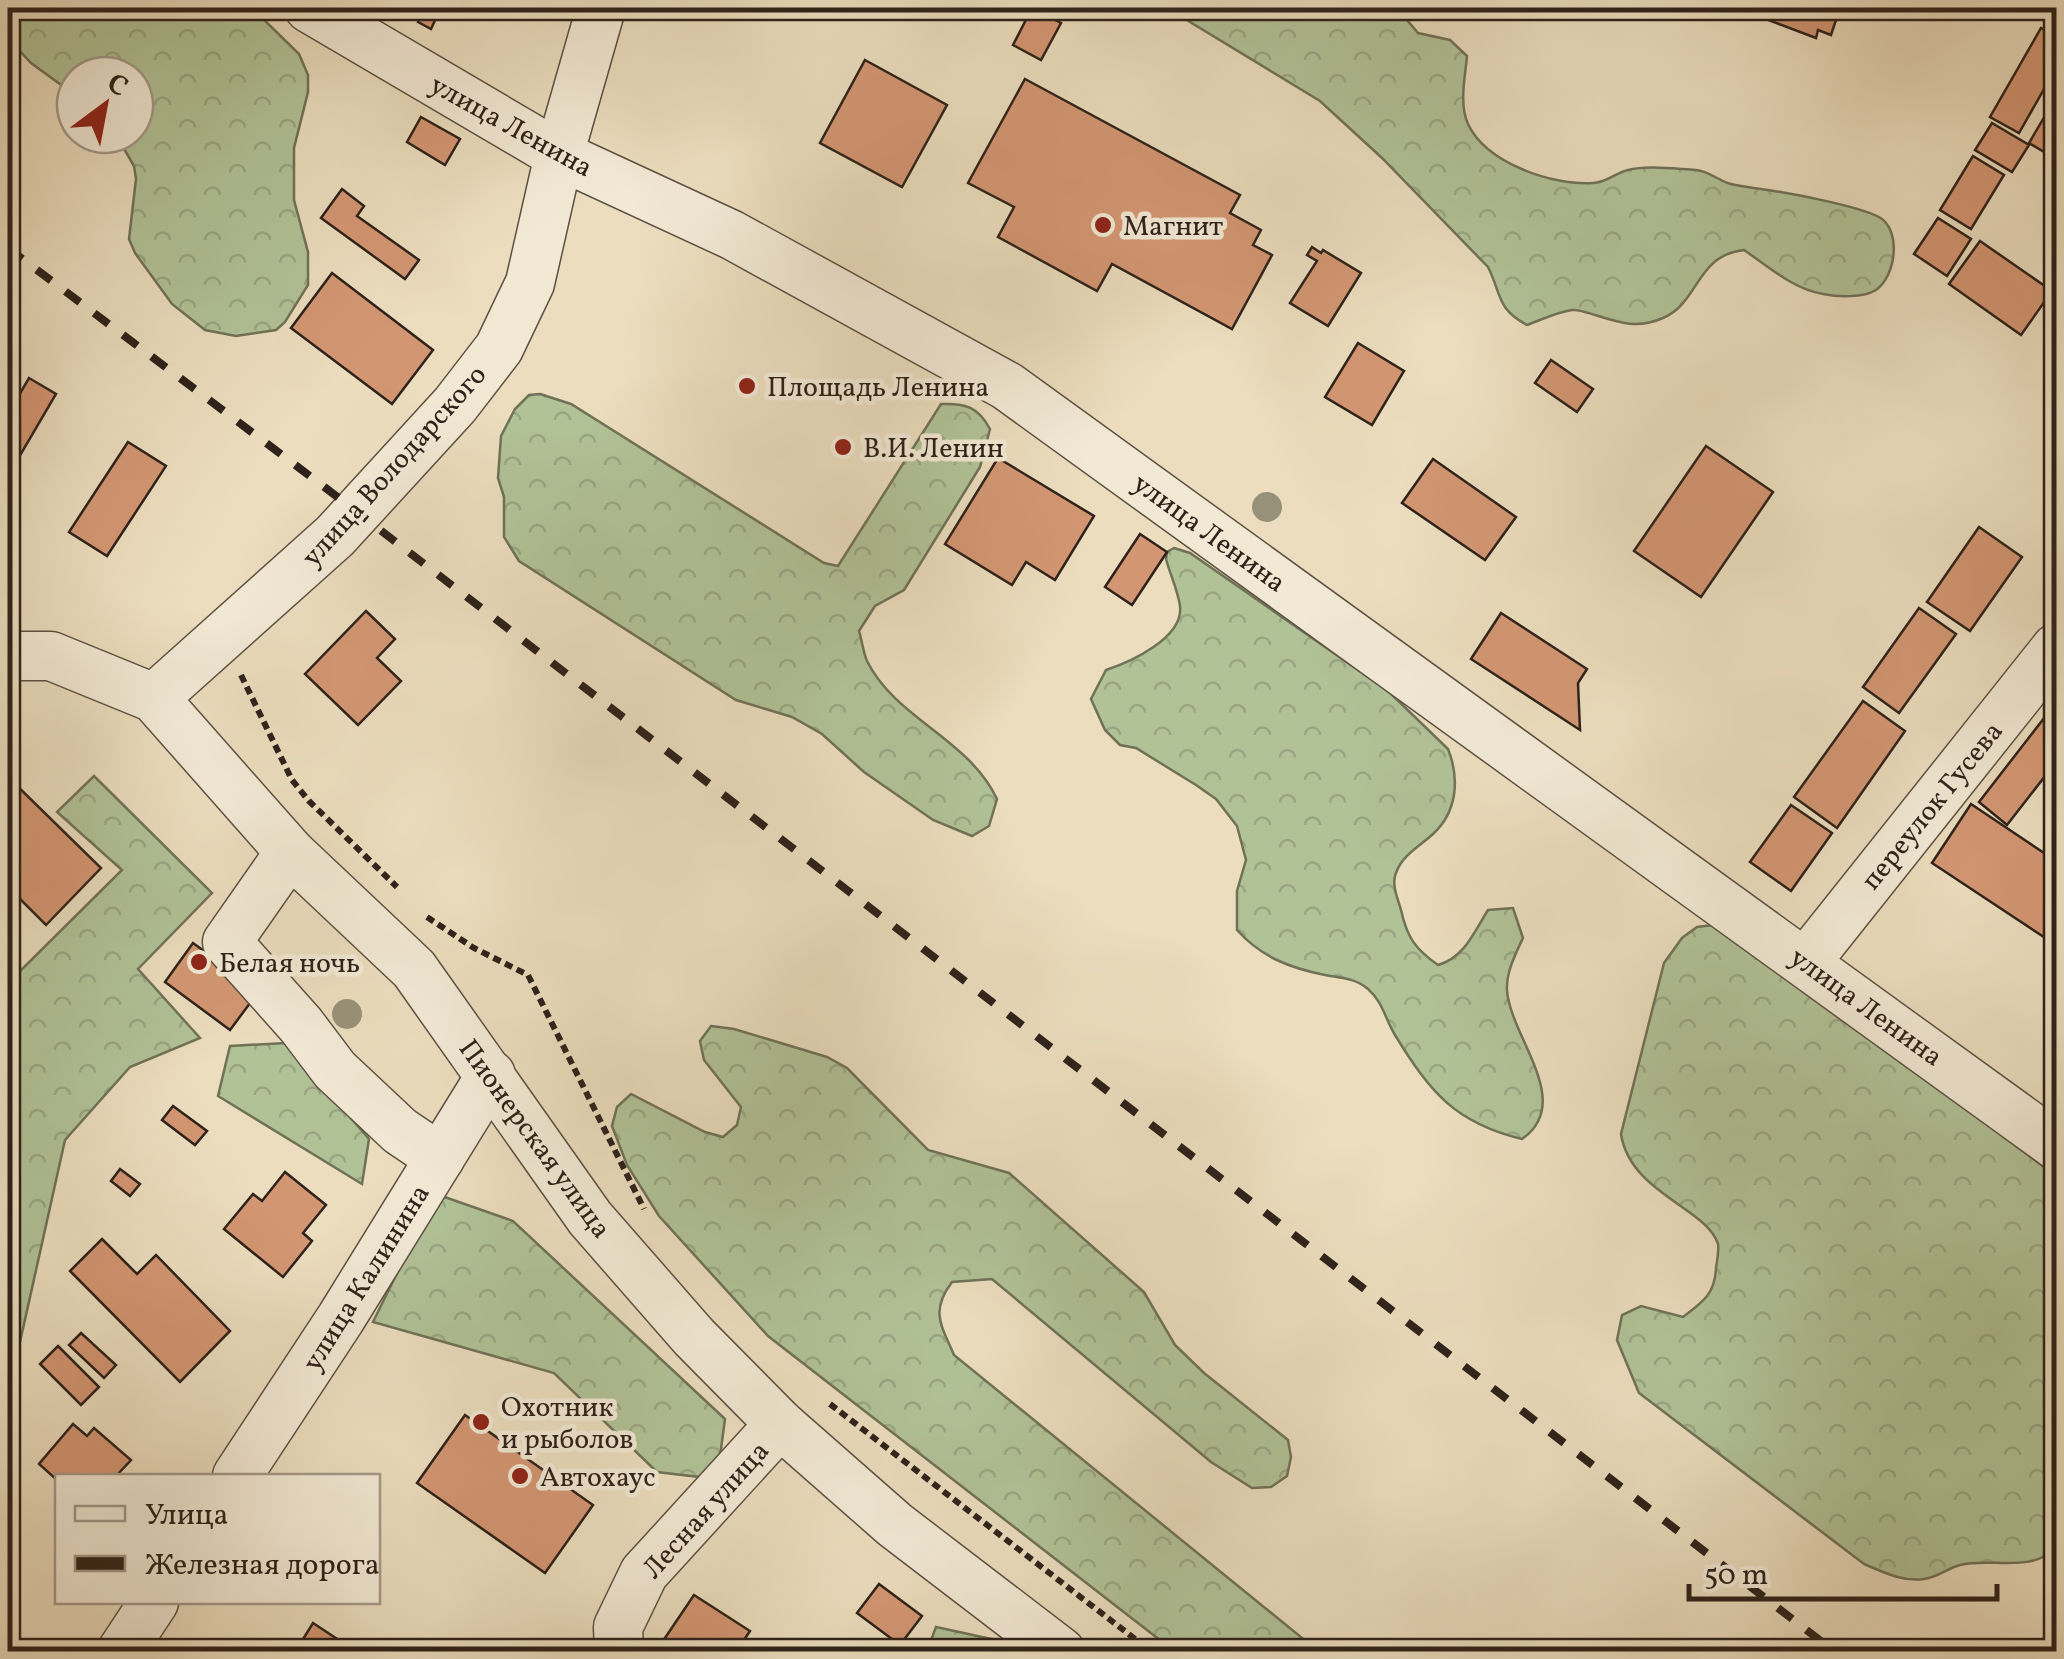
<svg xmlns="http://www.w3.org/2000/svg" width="2064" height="1659" font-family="Vollkorn,serif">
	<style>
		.forest { fill: url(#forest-crowns); stroke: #707258; stroke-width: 2.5 }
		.building { fill: #d39673; stroke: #2e221a; stroke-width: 2.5 }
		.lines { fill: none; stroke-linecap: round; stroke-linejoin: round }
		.minor-casing { stroke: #5d5143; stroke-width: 51 }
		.path { stroke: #2e221a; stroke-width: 6; stroke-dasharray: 8 5; stroke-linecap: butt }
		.minor { stroke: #f2e9d5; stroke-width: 48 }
		.rail { stroke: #2e221a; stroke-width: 8; stroke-dasharray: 18 18; stroke-linecap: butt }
		.tree { fill: #989179 }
		.poi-dot { fill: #8f2418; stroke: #f2e9d5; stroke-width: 4 }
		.labels { text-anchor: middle; stroke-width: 9; stroke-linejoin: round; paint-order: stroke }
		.street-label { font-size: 28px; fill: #2e221a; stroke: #f2e9d5 }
		.poi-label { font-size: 28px; fill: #2e221a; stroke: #f2e9d5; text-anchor: start }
	</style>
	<defs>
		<pattern id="forest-crowns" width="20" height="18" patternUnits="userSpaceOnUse" patternTransform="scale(2.5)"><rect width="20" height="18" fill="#b1c297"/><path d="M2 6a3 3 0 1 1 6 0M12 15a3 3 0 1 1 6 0" fill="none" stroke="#99a682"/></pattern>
	</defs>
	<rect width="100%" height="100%" fill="#ebddbe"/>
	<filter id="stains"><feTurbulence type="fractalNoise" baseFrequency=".002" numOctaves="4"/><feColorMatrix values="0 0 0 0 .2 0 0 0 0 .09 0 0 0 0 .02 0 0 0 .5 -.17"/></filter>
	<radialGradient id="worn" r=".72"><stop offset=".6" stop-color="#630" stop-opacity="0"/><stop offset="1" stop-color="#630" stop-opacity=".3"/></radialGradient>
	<g class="forest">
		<path d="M8,8H252L299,54L308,75V92L294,148V200L308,252V285L285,322L276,330L236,336L205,330L172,304L135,253L129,239L136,179L134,166L116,135H135V75H75V95L31,63L8,38Z"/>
		<path d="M1167,8H1397L1418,33L1450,40L1467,56C1465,78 1459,104 1468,124C1486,163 1553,186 1593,183C1606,183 1615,173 1628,170C1647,165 1676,169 1696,170C1709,171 1719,181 1731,184C1743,187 1756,188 1768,190C1794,194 1858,206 1879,217C1902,230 1896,276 1876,290C1863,298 1838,297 1823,294C1793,289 1769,267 1744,250C1696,255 1699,303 1663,318C1638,329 1620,323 1595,315C1588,313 1579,309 1572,310C1557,312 1541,320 1527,325C1496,308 1502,295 1488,267L1382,158L1320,101Z"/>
		<path d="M540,394L571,404L824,563L838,566L941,404C966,403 978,407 990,429L980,467L904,590L875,606L859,631C862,640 863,652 867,661C896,719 968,738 997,799L989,826L972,836L933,820L864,772L822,734L792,717L736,700L519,561L504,537V497L498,478L501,436L515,409L529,395Z"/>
		<path d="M1174,548L1190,553L1387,690L1448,749C1460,779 1457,812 1433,834C1420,846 1402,855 1396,873C1391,884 1398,899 1401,910C1407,937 1415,949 1438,965C1464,958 1474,932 1488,910L1513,908L1523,938C1516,953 1506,972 1507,990C1510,1037 1575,1102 1522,1139C1455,1123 1430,1092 1395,1035C1385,1019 1383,1002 1368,989C1355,978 1341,978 1325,975C1290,968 1261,957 1237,930V891L1246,860L1237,826L1216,799L1196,785L1136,748L1120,745L1105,730L1091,699L1106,670C1130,662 1184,638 1180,606C1178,591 1170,574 1166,559L1167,552Z"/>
		<path d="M94,776L212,893L138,969L200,1038L130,1067L65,1140L8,1396V1101L13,978L122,870L57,812Z"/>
		<path d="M1713,925L1732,932L2056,1176V1547C2032,1574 1991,1557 1960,1565C1948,1568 1936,1578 1924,1579C1902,1582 1883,1572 1864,1564L1639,1393L1617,1340L1622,1315L1641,1306L1683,1317C1703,1302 1715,1294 1716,1268C1717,1262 1719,1250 1718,1244C1707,1208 1630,1193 1621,1134L1664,963L1682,938L1697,927Z"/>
		<path d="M711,1026L734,1029L827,1057L847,1068L928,1150L1009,1173L1144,1292L1175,1345L1204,1373L1288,1440L1291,1457L1287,1476L1271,1487L1252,1488L1211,1462L992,1279L952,1282C930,1311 941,1325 954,1355L1318,1651H1174L768,1336L659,1216L627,1165L612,1126L617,1107L631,1094L705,1132L723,1137L737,1125L741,1107L704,1060L700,1041Z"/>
		<path d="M286,1043L369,1139L362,1184L218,1096L230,1046Z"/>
		<path d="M436,1194L513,1221L725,1419L717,1479L657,1472L554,1373L373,1322Z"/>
		<path d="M936,1627L1005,1642L1017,1651H927Z"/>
	</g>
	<g class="building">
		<path d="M424,8L438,14L431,29L418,22Z"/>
		<path d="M1032,8L1061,23L1041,60L1013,45Z"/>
		<path d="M1749,8H1825L1822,15L1836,20L1831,35L1818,30L1816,38L1747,12Z"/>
		<path d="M2041,28L2056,37V68L2019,133L1990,117Z"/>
		<path d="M865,60L947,105L902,187L820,143Z"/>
		<path d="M1025,79L1240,195L1230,213L1261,230L1253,245L1272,255L1232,329L1112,264L1097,291L998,237L1014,207L968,183Z"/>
		<path d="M2056,97V159L2029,143Z"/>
		<path d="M421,117L460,139L445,165L407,142Z"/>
		<path d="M1992,123L2029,145L2012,172L1975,150Z"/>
		<path d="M1973,156L2004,175L1971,229L1940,210Z"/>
		<path d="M342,189L364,206L357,216L419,260L405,279L321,218Z"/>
		<path d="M1938,218L1971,239L1947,276L1914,254Z"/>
		<path d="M1980,241L2052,291L2021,335L1949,284Z"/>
		<path d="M1312,247L1321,253L1323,250L1361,273L1328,326L1290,303L1317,261L1307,255Z"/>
		<path d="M332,273L433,350L392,404L291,328Z"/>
		<path d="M1358,343L1404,371L1372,425L1325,397Z"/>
		<path d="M1551,360L1593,389L1577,412L1535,383Z"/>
		<path d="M29,378L56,394L8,476V414Z"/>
		<path d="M128,442L166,466L107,556L69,532Z"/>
		<path d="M1706,446L1773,492L1701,597L1634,551Z"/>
		<path d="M998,458L1094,516L1055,580L1026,562L1012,585L945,544Z"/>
		<path d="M1433,459L1516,517L1485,560L1402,503Z"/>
		<path d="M1979,527L2022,557L1970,631L1927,602Z"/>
		<path d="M1140,534L1167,552L1132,605L1105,587Z"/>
		<path d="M1919,608L1956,634L1899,713L1863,687Z"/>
		<path d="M366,611L395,639L377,658L401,681L358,725L305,674Z"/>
		<path d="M1501,613L1587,669L1578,683L1580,730L1471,659Z"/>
		<path d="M1863,701L1905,731L1837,828L1794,797Z"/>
		<path d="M2048,713L2056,720V762L2007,825L1979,802Z"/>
		<path d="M8,777L101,868L46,925L8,887Z"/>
		<path d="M1971,804L2056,861V945L1932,863Z"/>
		<path d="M1791,805L1832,833L1791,891L1750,862Z"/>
		<path d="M193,943L259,991L230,1030L165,982Z"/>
		<path d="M173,1106L207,1131L195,1145L162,1120Z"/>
		<path d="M120,1169L140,1184L130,1196L111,1181Z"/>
		<path d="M285,1172L326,1205L303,1233L312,1241L283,1277L224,1229L253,1194L262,1201Z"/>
		<path d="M102,1239L137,1274L156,1255L230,1331L180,1382L70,1271Z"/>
		<path d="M81,1333L116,1365L104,1378L69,1345Z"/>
		<path d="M58,1346L99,1387L81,1405L40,1364Z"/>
		<path d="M465,1415L593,1505L545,1573L417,1483Z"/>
		<path d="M73,1424L87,1436L94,1428L131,1460L116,1476H58V1481L39,1464Z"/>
		<path d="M879,1584L922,1616L900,1645L857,1613Z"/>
		<path d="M694,1595L750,1631L736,1652H686L665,1638Z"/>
		<path d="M313,1623L357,1652H295Z"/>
	</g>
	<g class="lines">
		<defs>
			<g id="minor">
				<path d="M309,8L559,155L732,235L1007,386L2056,1145"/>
				<path d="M8,656H51L154,698L290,852L414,969L590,1218L694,1337L780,1424L895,1525L1061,1652"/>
				<path d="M154,698L335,536L455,405L499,348L530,283L559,155L601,8"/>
				<path d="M290,852L227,942L301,1025L335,1070L400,1131L440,1158"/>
				<path d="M1806,962L2056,648"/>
				<path d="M237,1476L341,1318L491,1075"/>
				<path d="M121,1652L154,1602"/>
				<path d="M619,1652L618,1627L644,1573L780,1424"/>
			</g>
		</defs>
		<use href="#minor" class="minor-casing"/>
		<g class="path">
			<path d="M241,675L292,780L309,801L397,887"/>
			<path d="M427,917L474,948L528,975L644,1209"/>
			<path d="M830,1404L1152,1652"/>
		</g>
		<use href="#minor" class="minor"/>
		<path class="rail" d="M8,248L327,489L1835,1652"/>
	</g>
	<g class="tree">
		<circle cx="1267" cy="507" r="15"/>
		<circle cx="347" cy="1014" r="15"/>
	</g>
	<g class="poi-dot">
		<circle cx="1103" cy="225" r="10"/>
		<circle cx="747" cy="386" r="10"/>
		<circle cx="843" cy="447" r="10"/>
		<circle cx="199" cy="962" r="10"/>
		<circle cx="481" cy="1422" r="10"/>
		<circle cx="520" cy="1476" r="10"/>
	</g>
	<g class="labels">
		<g class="street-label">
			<text transform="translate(512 125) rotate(29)" y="10">улица Ленина</text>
			<text transform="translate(393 465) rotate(-48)" y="10">улица Володарского</text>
			<text transform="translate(1210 532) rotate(36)" y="10">улица Ленина</text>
			<text transform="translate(1931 805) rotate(-51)" y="10">переулок Гусева</text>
			<text transform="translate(1867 1006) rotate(36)" y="10">улица Ленина</text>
			<text transform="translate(536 1138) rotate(54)" y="10">Пионерская улица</text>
			<text transform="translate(365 1277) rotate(-58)" y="10">улица Калинина</text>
			<text transform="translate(705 1509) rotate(-48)" y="10">Лесная улица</text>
		</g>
		<g class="poi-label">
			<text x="1123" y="235">Магнит</text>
			<text x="767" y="396">Площадь Ленина</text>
			<text x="863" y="457">В.И. Ленин</text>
			<text x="219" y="972">Белая ночь</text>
			<text x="501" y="1416">Охотник<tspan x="501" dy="32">и рыболов</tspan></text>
			<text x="540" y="1486">Автохаус</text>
		</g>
	</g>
	<rect width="2064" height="1659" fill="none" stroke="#ebddbe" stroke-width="40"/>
	<rect x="10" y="10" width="2044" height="1639" fill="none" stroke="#2e221a" stroke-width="5"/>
	<rect x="20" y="20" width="2024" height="1619" fill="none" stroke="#2e221a" stroke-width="2.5"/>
	<rect x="55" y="1474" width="325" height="130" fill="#f2e9d5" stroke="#a4998a" stroke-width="2.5"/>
	<rect x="75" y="1506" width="50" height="15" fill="#f2e9d5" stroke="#a4998a" stroke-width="2.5"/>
	<text x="145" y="1524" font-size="30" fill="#2e221a">Улица</text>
	<rect x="75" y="1556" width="50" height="15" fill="#2e221a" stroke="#a4998a" stroke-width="2.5"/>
	<text x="145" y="1574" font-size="30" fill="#2e221a">Железная дорога</text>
	<g transform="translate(105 105) rotate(32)"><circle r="48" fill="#f2e9d5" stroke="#a4998a" stroke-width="2.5"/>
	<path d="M0-8L18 38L0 25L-18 38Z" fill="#8f2418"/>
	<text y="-15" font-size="28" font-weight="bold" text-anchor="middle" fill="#2e221a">С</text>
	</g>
	<path d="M1689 1584v15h308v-15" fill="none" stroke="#2e221a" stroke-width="5"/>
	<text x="1704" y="1584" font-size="30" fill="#2e221a" stroke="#f2e9d5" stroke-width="8" paint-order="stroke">50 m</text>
	<rect width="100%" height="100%" filter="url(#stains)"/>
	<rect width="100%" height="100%" fill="url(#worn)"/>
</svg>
